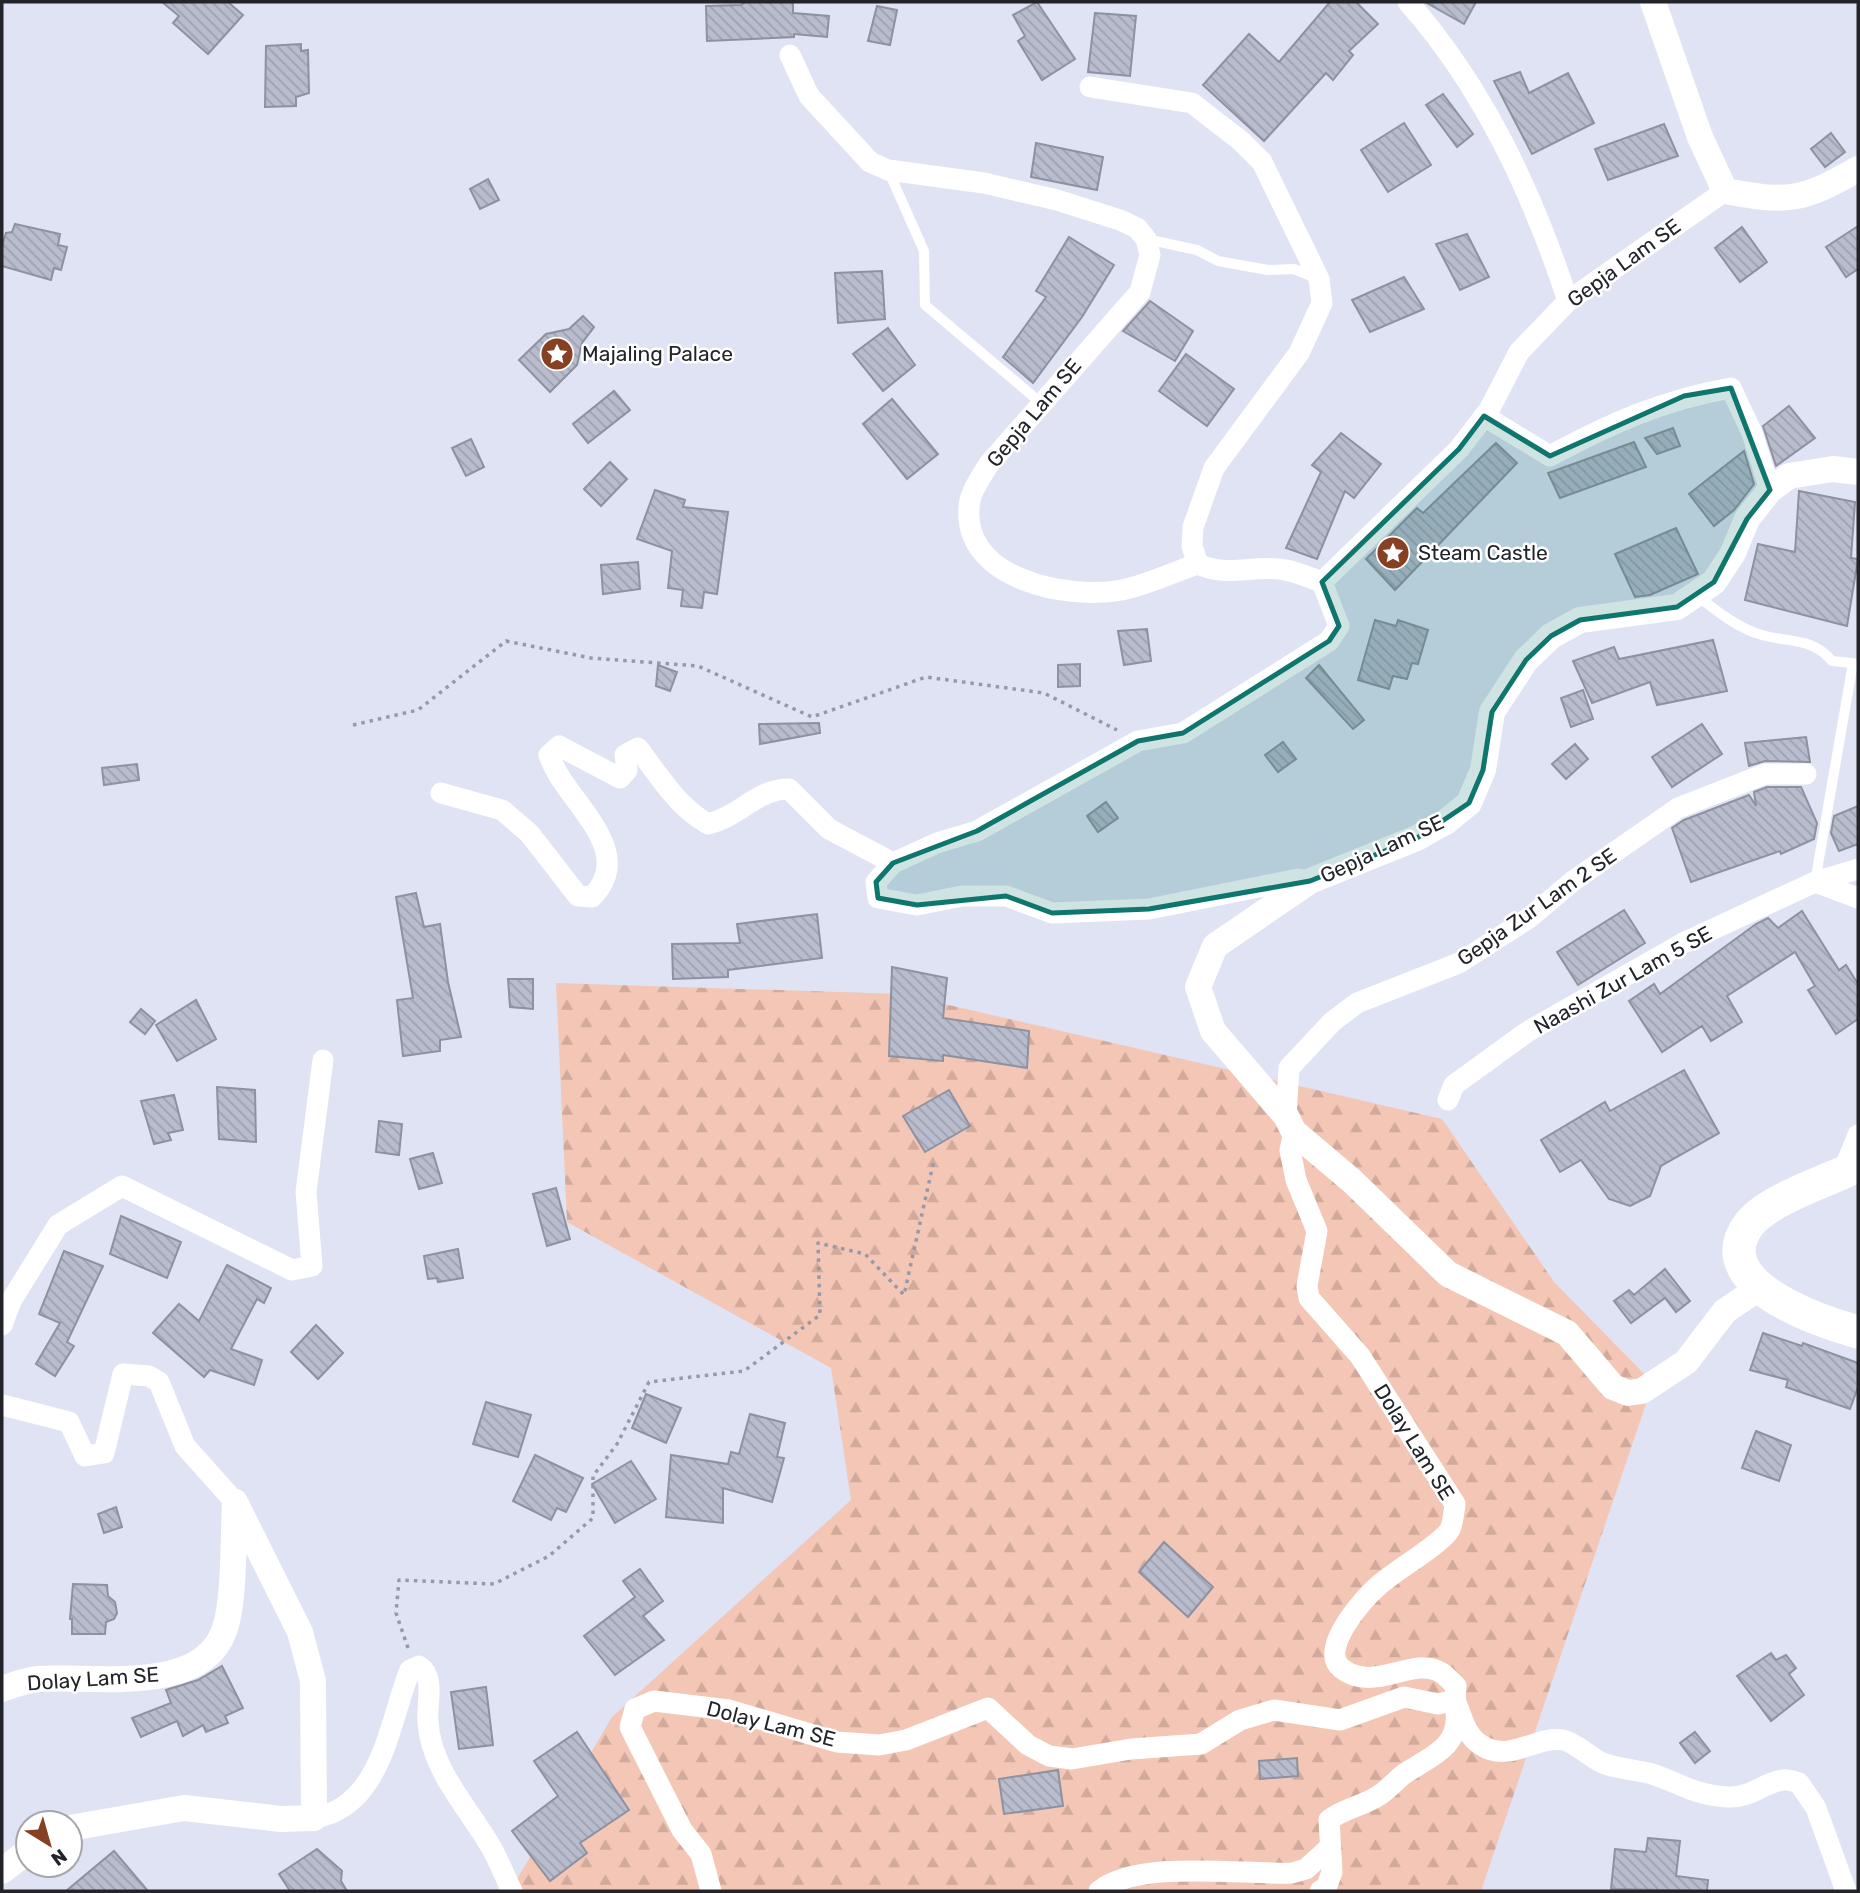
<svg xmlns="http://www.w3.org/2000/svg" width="1860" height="1893" font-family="Rubik,sans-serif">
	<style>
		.forest { fill: url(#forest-firs) }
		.building { fill: url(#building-back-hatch); stroke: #8d91a0; stroke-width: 2 }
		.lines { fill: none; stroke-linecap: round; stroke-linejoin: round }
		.path { stroke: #979aa6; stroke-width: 3.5; stroke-dasharray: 3.5 5; stroke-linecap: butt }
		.service { stroke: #fff; stroke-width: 10 }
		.minor { stroke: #fff; stroke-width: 21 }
		.tertiary { stroke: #fff; stroke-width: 26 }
		.primary { stroke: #fff; stroke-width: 33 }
		.marked { fill: #0f766e; fill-opacity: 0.2; stroke: #0f766e; stroke-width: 5; stroke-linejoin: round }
		.labels { text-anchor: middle; stroke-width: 5; stroke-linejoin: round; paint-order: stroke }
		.street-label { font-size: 21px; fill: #22242a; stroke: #fff }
		.poi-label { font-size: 21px; fill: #22242a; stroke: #fff; text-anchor: start }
	</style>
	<defs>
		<pattern id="forest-firs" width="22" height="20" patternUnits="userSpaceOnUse" patternTransform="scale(1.75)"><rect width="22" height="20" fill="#f4c6b5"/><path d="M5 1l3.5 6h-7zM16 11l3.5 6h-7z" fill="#d1aa9c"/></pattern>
		<pattern id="building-back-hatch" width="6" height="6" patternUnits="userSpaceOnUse" patternTransform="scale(1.75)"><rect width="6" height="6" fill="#b8bccc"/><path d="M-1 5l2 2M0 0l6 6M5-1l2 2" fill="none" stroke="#9ea1af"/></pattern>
	</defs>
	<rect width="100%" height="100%" fill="#dfe3f3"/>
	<path class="forest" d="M556,983L901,994L1442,1119L1554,1282L1653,1383L1481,1891H510L612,1717L851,1500L831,1368L567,1222Z"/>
	<g class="building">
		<path d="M162,2H228L243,15L208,54L173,23L179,16Z"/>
		<path d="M745,2H793V13L829,16L827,37L794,34V37L707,41L706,6L741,5Z"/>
		<path d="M1037,2L1075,59L1042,80L1018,41L1025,36L1013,15Z"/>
		<path d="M1330,2H1356L1378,24L1349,51L1353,55L1333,80L1326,73L1264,141L1203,85L1249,34L1279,62Z"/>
		<path d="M1425,2H1476L1464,24Z"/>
		<path d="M877,6L897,10L890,45L868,41Z"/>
		<path d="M1095,13L1136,16L1130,76L1088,72Z"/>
		<path d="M301,44V51L308,50L309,93L296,97V106L265,107L266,46Z"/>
		<path d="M1520,72L1529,93L1568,73L1594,123L1532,154L1494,81Z"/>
		<path d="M1443,94L1473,134L1457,147L1426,105Z"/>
		<path d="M1404,123L1431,165L1388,192L1361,150Z"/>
		<path d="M1664,124L1678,156L1608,180L1595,149Z"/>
		<path d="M1831,133L1845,152L1825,167L1811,149Z"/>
		<path d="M1036,143L1103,157L1097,190L1031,177Z"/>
		<path d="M488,179L499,200L480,209L470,189Z"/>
		<path d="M15,224L60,234L58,245L67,247L61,270L54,268L51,280L2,266V245L6,233L12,232Z"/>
		<path d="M1858,226V269L1846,277L1826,247Z"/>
		<path d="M1742,227L1767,262L1740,282L1715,248Z"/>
		<path d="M1467,234L1489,277L1460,290L1436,244Z"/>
		<path d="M1069,237L1114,265L1082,317L1033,383L1003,357L1046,297L1036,291Z"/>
		<path d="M882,271L885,319L838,323L835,273Z"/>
		<path d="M1404,277L1424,309L1370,332L1352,300Z"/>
		<path d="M1150,301L1193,331L1175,361L1123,331Z"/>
		<path d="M583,316L594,327L582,343L577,365L550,392L519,360L546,334L569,329Z"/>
		<path d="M888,328L915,365L883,391L853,354Z"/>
		<path d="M1186,354L1234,389L1207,426L1159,391Z"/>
		<path d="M614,391L630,410L588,443L573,424Z"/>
		<path d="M892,399L938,454L907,479L863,424Z"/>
		<path d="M1789,406L1815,438L1776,466L1763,426Z"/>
		<path d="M1673,428L1680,446L1657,454L1645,438Z"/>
		<path d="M1341,433L1381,464L1354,498L1345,491L1317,559L1286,548L1321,472L1312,465Z"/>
		<path d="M471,439L484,467L466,476L452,448Z"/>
		<path d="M1634,442L1646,467L1560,498L1548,473Z"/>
		<path d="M1496,443L1517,463L1395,590L1366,559L1417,508L1423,513Z"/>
		<path d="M1744,451L1754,484L1734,510L1714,526L1689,494Z"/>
		<path d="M610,462L627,479L601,506L584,489Z"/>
		<path d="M655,490L685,500L683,507L728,512L717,594L704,592L702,608L681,606L683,590L668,588L672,551L637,539Z"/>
		<path d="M1799,491L1855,502L1851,558L1858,559L1847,626L1745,600L1758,544L1795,552Z"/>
		<path d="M1676,528L1698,574L1650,595L1635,597L1615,554Z"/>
		<path d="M638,562L640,589L603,594L601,565Z"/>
		<path d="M1375,620L1396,626L1398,620L1428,630L1418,664L1412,663L1407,679L1393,676L1389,689L1358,680Z"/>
		<path d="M1147,629L1151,661L1124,665L1118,631Z"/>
		<path d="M1713,640L1727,691L1657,705L1650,682L1592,703L1573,661L1614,647L1619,659Z"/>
		<path d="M1080,664V686L1058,687V665Z"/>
		<path d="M658,665L677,672L670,691L656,686Z"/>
		<path d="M1319,665L1364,720L1353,729L1306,678Z"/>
		<path d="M1583,690L1593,719L1571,727L1561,698Z"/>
		<path d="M819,723L820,733L760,744L759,724Z"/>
		<path d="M1702,724L1722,754L1672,787L1652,757Z"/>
		<path d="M1806,737L1810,762L1765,761L1749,766L1745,743Z"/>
		<path d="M1283,742L1296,759L1278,772L1265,755Z"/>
		<path d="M1575,744L1588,759L1566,779L1552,764Z"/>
		<path d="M137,764L139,780L104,785L102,768Z"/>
		<path d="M1767,787H1801L1817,823L1814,839L1781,854L1780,851L1691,882L1672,828L1684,820L1749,795L1756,806L1754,792Z"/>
		<path d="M1106,802L1118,818L1098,832L1087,816Z"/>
		<path d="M1858,806V844L1839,851L1831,833L1834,816Z"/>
		<path d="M416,893L424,927L440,924L448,982L461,1037L440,1040V1051L403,1056L397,1000L413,998L396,897Z"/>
		<path d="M1624,910L1645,943L1578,985L1557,952Z"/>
		<path d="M1802,911L1839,970L1846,965L1858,984V1019L1836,1034L1808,990L1815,986L1795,952L1727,996L1742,1022L1711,1041L1702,1026L1662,1052L1629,1001L1654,984L1660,994L1756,924L1768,918L1778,928Z"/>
		<path d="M817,914L822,958L728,970V977L673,979L672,944L740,943L737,924Z"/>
		<path d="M892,967L947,978L943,1018L1029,1031L1027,1068L943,1055V1061L889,1056Z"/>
		<path d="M508,979H533V1009L510,1007Z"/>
		<path d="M196,1000L216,1039L177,1061L156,1025Z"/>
		<path d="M141,1009L155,1021L145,1034L130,1022Z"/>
		<path d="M1684,1070L1719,1133L1661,1166L1650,1196L1630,1206L1609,1199L1581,1160L1560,1172L1541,1140L1605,1102L1610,1111Z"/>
		<path d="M217,1087L255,1090L256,1142L219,1139Z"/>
		<path d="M949,1090L970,1126L925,1152L903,1116Z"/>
		<path d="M174,1095L183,1130L168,1133L171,1140L154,1144L141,1101Z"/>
		<path d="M379,1121L402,1124L399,1155L376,1152Z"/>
		<path d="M433,1153L442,1183L419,1189L410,1159Z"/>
		<path d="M556,1188L570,1239L547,1246L533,1194Z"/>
		<path d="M121,1216L181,1242L167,1278L110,1254Z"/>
		<path d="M458,1249L463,1278L438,1282L437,1278L428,1279L424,1256Z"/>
		<path d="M64,1251L103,1266L67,1342L74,1346L55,1376L36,1364L60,1323L39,1314Z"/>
		<path d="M227,1265L271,1288L264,1303L257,1299L231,1349L262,1360L254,1385L210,1370L204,1377L153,1333L179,1304L199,1321Z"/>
		<path d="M1665,1269L1690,1301L1676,1312L1665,1298L1631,1323L1614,1301L1629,1290L1634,1295Z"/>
		<path d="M316,1325L343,1353L318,1379L291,1352Z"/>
		<path d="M1763,1333L1802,1346L1803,1343L1858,1363V1387L1850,1409L1786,1387L1788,1380L1750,1370Z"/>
		<path d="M646,1394L681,1408L666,1443L632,1428Z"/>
		<path d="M486,1402L531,1415L518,1457L473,1444Z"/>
		<path d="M750,1414L785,1423L777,1457L784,1458L772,1502L723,1488V1523L666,1517L671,1455L728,1464L731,1452L739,1454Z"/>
		<path d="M1756,1431L1791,1445L1779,1481L1742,1468Z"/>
		<path d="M535,1455L583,1478L566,1512L557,1508L551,1520L513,1501Z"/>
		<path d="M631,1461L656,1499L615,1523L592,1484Z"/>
		<path d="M116,1507L122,1527L104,1533L98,1514Z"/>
		<path d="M1164,1542L1213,1587L1188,1617L1139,1572Z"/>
		<path d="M640,1569L663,1601L643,1616L664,1640L615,1675L584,1636L635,1597L623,1581Z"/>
		<path d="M73,1584L107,1585L108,1596L115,1602L117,1613L114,1619L106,1622L105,1634H72V1619H70Z"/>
		<path d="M1771,1653L1776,1660L1786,1655L1796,1668L1789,1674L1804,1695L1771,1721L1737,1676Z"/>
		<path d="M222,1666L243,1708L225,1716L228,1723L206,1732L203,1725L183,1736L177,1721L141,1737L132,1718L171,1703L166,1690L198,1680Z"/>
		<path d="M486,1687L493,1745L459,1749L451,1692Z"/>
		<path d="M577,1732L629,1810L580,1843L587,1853L550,1881L512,1831L558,1796L534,1761Z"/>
		<path d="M1695,1732L1710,1751L1695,1763L1680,1743Z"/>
		<path d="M1297,1758L1298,1776L1260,1779L1259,1761Z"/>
		<path d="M1058,1770L1063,1806L1004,1814L999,1779Z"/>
		<path d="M1648,1838L1680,1841L1676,1876L1708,1880L1707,1891L1611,1889L1615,1849L1646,1852Z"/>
		<path d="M317,1849L342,1871L341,1881L347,1891H290L279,1874Z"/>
		<path d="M114,1851L148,1891H66Z"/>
	</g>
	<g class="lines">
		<g class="path">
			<path d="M353,725L418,710L506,641L591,658L698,666L812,717L926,677L1044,693L1117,730"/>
			<path d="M408,1648L396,1613L399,1580L494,1584L549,1556L593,1518V1476L617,1444L649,1382L744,1371L820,1315L818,1243L865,1254L904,1295L934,1160"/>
		</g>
		<g class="service">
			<path d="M888,170L924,251L925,305L1041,403"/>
			<path d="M1146,239L1197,250L1218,261L1268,270L1294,269L1316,278"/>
			<path d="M1696,595C1715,610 1739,629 1762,635C1790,643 1812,637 1832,661L1853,663L1815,882"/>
		</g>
		<g class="minor">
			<path d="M1408,2C1484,88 1532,192 1568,301"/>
			<path d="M790,55L809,96L870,162L888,170L984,183L1057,200L1120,220L1137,228L1146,239L1150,255L1140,292L989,464C981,477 970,492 969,507C963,580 1068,600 1122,590C1147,585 1173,572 1198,564C1227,578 1255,564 1285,570C1298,572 1310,578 1322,582"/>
			<path d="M1090,87L1192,103L1241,141L1262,162L1319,279L1322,303L1299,353L1214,468L1193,527L1192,546L1198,564"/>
			<path d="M1484,416L1550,456C1611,423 1663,400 1731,388L1752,433L1770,490"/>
			<path d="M1322,582L1459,449L1489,410L1519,352L1568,301L1725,191"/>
			<path d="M441,793L502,810L529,833L578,896L592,897C639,849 564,801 549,755L559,746L620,778L627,770L625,755L638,748C659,776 677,806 708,824C741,816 756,789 789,789L829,829L893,863"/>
			<path d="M1310,881L1298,879L1149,909L1052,913L1006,896H962L917,905L878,898L876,882L893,863L937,843L977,831L1138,741L1183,733L1329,641L1339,626L1322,582"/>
			<path d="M1815,882L1858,898"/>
			<path d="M1448,1100L1454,1085L1527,1032L1683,943L1815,882L1858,869"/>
			<path d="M1286,1116L1289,1068L1332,1022L1357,1003L1459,963L1529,918L1573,881L1678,808L1765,774H1806"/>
			<path d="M1842,1174L1858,1135"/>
			<path d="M2,1325L11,1301L58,1225L122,1186L292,1270L312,1266L306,1192L323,1060"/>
			<path d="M2,1405L69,1422L85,1456L104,1453L123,1374L149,1376L159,1382L185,1446L235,1502"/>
			<path d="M1455,1700C1462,1716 1465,1735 1481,1745C1510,1764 1536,1735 1563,1740C1577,1743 1591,1759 1605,1764C1620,1769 1637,1770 1652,1774C1682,1784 1694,1795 1728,1797C1752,1798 1766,1781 1783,1780C1788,1779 1795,1782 1799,1783L1816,1808L1846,1891"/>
			<path d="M314,1818C382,1807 389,1722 410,1670L419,1666C436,1677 426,1705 428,1722C431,1770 468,1807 491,1847C499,1861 505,1877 512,1891"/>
			<path d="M711,1891L701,1854L682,1830L630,1727L635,1709L654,1701L729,1710L837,1742L879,1745L906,1740L988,1708L1028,1745L1049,1756L1072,1759L1131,1749L1201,1744L1240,1720L1274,1710L1340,1720L1404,1697L1438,1704L1455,1700L1456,1686C1451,1682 1446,1675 1440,1672C1412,1656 1373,1694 1341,1668C1319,1650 1361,1601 1377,1587C1394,1571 1437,1547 1449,1531C1453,1525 1454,1512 1455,1504L1360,1356L1309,1298L1307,1286L1317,1231L1296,1180L1290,1150L1294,1132"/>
			<path d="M1099,1891C1139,1859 1242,1875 1292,1873L1306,1869L1330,1847"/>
			<path d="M1320,1891L1326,1888L1332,1872L1329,1820C1344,1808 1363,1806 1378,1796C1388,1790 1395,1781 1404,1774C1429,1757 1460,1748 1456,1712"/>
		</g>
		<g class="tertiary">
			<path d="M1653,2L1700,137L1725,191C1788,203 1802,201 1858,169"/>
			<path d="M1758,1289L1725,1311L1686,1362L1642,1391L1628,1393L1613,1387L1567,1333L1448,1274L1352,1181L1294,1132L1286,1116L1213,1031L1198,987L1215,946L1310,881L1417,838L1447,821L1469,803L1483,770L1492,712L1526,660L1551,636L1580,620L1677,607L1714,582L1733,553L1747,519L1770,490L1789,476L1833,469L1858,472"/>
			<path d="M2,1689C13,1685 26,1680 38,1679C91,1675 201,1696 224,1631C235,1602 233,1536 235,1502L300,1632L313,1681L314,1818L281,1819L184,1808L70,1828"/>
			<path d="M2,1871L28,1851"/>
		</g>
		<path class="primary" d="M1858,1166C1829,1180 1770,1199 1750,1223C1703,1283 1819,1321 1858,1332"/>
	</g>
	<path class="marked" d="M1731,388L1770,490L1747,519L1714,582L1677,607L1580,620L1551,636L1526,660L1492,712L1483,770L1469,803L1417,838L1310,881L1149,909L1052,913L1006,896L917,905L878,898L876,882L893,863L977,831L1138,741L1183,733L1329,641L1339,626L1322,582L1459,449L1484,416L1550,456L1684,396Z"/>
	<defs>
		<symbol id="sight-disc" viewBox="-11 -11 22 22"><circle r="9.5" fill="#884022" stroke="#fff"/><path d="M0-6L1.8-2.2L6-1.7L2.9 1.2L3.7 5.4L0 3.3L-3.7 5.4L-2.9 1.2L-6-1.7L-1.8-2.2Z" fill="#fff"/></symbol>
	</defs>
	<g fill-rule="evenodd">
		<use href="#sight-disc" x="538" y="335" width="38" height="38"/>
		<use href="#sight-disc" x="1374" y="534" width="38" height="38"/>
	</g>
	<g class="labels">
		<g class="street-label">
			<text transform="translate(1624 263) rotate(-36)" y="7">Gepja Lam SE</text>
			<text transform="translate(1034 413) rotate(-50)" y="7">Gepja Lam SE</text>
			<text transform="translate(1382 849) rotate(-25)" y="7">Gepja Lam SE</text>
			<text transform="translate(1537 907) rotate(-35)" y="7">Gepja Zur Lam 2 SE</text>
			<text transform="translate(1623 980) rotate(-29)" y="7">Naashi Zur Lam 5 SE</text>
			<text transform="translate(1414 1442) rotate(58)" y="7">Dolay Lam SE</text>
			<text transform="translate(93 1679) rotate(-4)" y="7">Dolay Lam SE</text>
			<text transform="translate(771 1724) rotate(14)" y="7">Dolay Lam SE</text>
		</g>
		<g class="poi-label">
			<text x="582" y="361">Majaling Palace</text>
			<text x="1418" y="560">Steam Castle</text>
		</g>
	</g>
	<rect width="1860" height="1893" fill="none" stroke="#22242a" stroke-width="7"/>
	<g transform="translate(49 1844) rotate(143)"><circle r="33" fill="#ffffff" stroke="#a7a7aa" stroke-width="2"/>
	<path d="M0-5L12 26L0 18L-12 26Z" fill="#884022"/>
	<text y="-10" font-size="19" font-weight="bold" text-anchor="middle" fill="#22242a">N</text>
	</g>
</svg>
